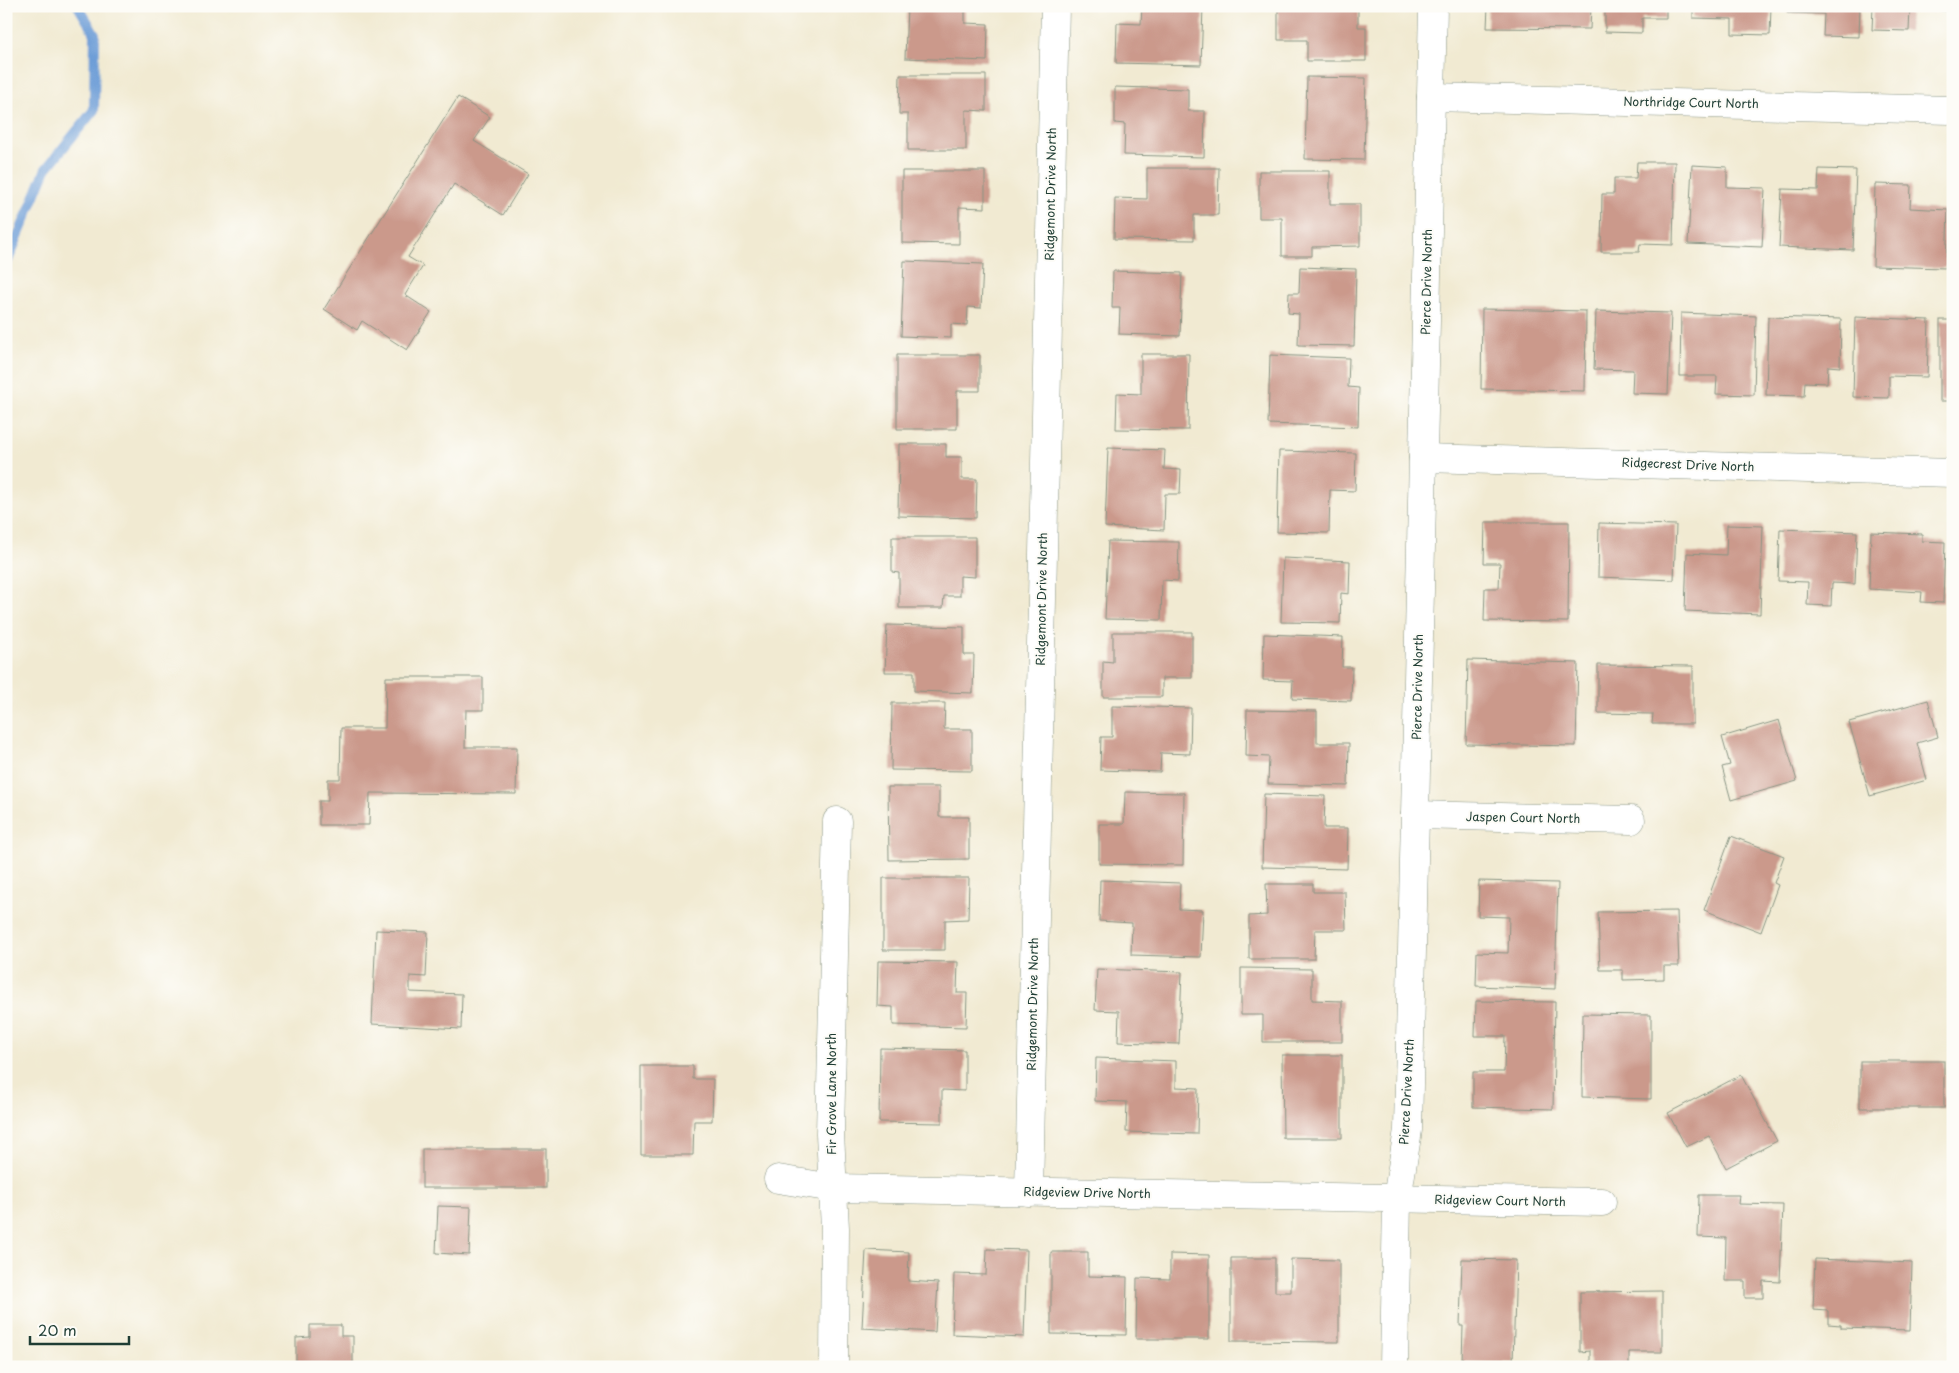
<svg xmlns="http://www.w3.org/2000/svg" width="1959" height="1373" font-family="'Playpen Sans',sans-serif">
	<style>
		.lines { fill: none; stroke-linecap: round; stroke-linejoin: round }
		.stream { stroke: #6d9dd7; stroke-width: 10 }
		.building { fill: #cb998b }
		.minor-casing { stroke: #889483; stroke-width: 29 }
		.minor { stroke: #fff; stroke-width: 28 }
		.labels { text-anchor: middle; stroke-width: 4; stroke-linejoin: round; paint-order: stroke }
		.street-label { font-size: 12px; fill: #1f3d34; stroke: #fdfcf7 }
	</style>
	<rect width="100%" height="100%" fill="#fdfcf7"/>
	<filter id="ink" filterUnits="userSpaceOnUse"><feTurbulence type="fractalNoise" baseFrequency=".02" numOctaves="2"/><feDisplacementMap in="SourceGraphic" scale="10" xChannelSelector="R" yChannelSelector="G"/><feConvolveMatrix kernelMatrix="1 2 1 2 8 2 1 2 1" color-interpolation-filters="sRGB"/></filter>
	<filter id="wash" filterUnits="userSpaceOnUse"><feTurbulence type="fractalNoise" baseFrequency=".0096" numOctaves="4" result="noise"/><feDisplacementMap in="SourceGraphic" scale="20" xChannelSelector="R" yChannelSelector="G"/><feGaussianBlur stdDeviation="1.12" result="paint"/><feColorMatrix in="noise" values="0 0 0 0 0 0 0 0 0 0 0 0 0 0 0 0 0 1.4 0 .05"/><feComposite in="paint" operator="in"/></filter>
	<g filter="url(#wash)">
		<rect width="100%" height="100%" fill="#f1ead2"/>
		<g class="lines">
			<path class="stream" d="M6,265L46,169L94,110L95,34L78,6"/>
		</g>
		<g id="blocks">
			<g class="building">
				<path d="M907,6H965V23L988,24L987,61L905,58Z"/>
				<path d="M1142,6H1203L1201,65L1116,63L1117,23L1141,24Z"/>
				<path d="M1278,6H1358V27H1366V61H1307V40H1278Z"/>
				<path d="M1488,6H1591L1590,29L1487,28Z"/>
				<path d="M1605,6H1666V18H1642V33L1605,32Z"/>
				<path d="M1693,6H1771L1770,35L1732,34V19L1693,18Z"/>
				<path d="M1787,6H1860L1859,37L1823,36L1824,14L1787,13Z"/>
				<path d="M1873,6H1948V11L1910,9L1909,31L1872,30Z"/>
				<path d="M900,75H986V111L966,110V150H908V114H899Z"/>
				<path d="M1307,77L1366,78L1364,160L1305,159Z"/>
				<path d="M1115,87L1188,89V111H1205L1204,157L1124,155L1125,124L1115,123Z"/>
				<path d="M458,97L490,117L474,141L528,174L503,215L454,184L408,257L423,266L405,295L431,312L407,350L362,321L357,330L324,309Z"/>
				<path d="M1637,162H1675L1673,245L1640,244L1639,252H1601L1602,194H1614V178H1636Z"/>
				<path d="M1692,165L1727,167V187L1765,188L1762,247L1688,244Z"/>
				<path d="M1147,168H1219L1218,215H1194V240L1114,239L1115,198L1147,199Z"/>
				<path d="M1819,169L1856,170L1853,250L1779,247L1782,189L1818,190Z"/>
				<path d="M902,171H985V208L959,207V244L902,243Z"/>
				<path d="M1259,171H1330V204H1360V246L1312,247V256H1282V218H1259Z"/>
				<path d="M1875,184L1911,185L1910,208L1948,210L1946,268L1873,266Z"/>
				<path d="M904,261L983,264L981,308L968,307L967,325L951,324V338L901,336Z"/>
				<path d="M1300,267L1356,269L1354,346L1298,345L1299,314L1288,313L1289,293H1299Z"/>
				<path d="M1113,271L1182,273L1180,336L1119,334L1120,308H1112Z"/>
				<path d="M1482,309L1586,311L1585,391L1481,389Z"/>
				<path d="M1596,311L1671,313L1668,394L1632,393L1633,370L1594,369Z"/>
				<path d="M1681,313L1756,316L1754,395L1716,394L1717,376H1680Z"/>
				<path d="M1768,317L1841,319L1840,367L1828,366L1827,383L1805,382L1804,396L1766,395Z"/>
				<path d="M1855,317L1929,320L1927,377L1889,376V398L1853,397Z"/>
				<rect x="1940" y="320" width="13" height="81"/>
				<path d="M1141,354H1189L1188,430L1116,429L1117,393L1141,394Z"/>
				<path d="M897,355H980V391H957V429H897Z"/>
				<path d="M1270,355L1349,358L1348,387L1359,388L1358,427L1268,424Z"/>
				<path d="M899,444H946V457H962V479H977L976,518L898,516Z"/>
				<path d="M1108,448L1165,450L1164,469L1181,470L1180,494H1165L1164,530L1105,527Z"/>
				<path d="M1279,451L1356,453L1355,491L1330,490L1329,533L1277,532Z"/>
				<path d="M1485,522H1569L1568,622L1484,621L1485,588H1499L1500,563H1484Z"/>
				<path d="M1599,523L1676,525L1674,580L1598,577Z"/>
				<path d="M1727,525L1763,526L1760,614L1685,611L1687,553L1726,555Z"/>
				<path d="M1780,529L1857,532L1855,584L1832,583L1831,606L1807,605L1808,582L1778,581Z"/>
				<path d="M1871,532L1922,534V541L1945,542L1943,603L1921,602L1922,592L1869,589Z"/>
				<path d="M892,537H975V577L960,576V596H944L943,608H899V573L892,572Z"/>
				<path d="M1108,541L1179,542L1178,581L1162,580L1161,620L1105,619Z"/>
				<path d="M1283,558L1350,561L1349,594L1341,593L1340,623L1281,622Z"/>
				<path d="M887,625L964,627V655H974L973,693L914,691V672H885Z"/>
				<path d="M1113,632H1192V678H1162V697H1103V661L1113,662Z"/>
				<path d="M1264,634L1343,637L1342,667H1352L1351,701L1292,699L1293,681L1263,680Z"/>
				<path d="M1468,660L1578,663L1576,746L1466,744Z"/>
				<path d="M1598,665L1693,666V724H1652L1653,714L1598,713Z"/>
				<path d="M386,677H483V710H466L465,747H517L516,794L370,793L369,825H319V801H328V779H340L341,728H385Z"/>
				<path d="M1928,700L1938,737L1917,743L1927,780L1870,796L1849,722Z"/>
				<path d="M892,703H945L944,729H972V771L891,770Z"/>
				<path d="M1112,706L1191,708L1190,754L1161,753L1160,772L1100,770L1101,737H1112Z"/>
				<path d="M1247,710L1317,711V743H1349L1348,786L1268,784L1269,757L1246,756Z"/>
				<path d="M1779,720L1797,781L1731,800L1722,767L1730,765L1722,737Z"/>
				<path d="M888,787H939V817H969V859L889,860Z"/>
				<path d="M1125,792L1184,793L1183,865L1099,864V824H1124Z"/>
				<path d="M1264,794L1325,796L1324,828H1348L1347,869L1262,867Z"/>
				<path d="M1731,836L1784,856L1774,883L1778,885L1761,932L1704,910Z"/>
				<path d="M883,878H969L968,919L945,920V950H883Z"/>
				<path d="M1100,880L1180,883L1179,909L1203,910L1201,957L1131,955L1132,923L1099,921Z"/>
				<path d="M1479,881L1558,883L1555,989L1476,986L1477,952L1508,953L1509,917L1478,916Z"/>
				<path d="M1266,884H1313V892H1345L1346,930H1315L1314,959H1249V916L1267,915Z"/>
				<path d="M1677,911L1679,966H1664V979L1623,980V970H1600L1598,912Z"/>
				<path d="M376,930L428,932L426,977L410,976V992L462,994L461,1029L372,1024Z"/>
				<path d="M878,961L958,962L957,993H967L966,1027L893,1025V1007L877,1006Z"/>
				<path d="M1241,968L1312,969V1000L1342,1001V1042H1263V1015H1241Z"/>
				<path d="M1097,969L1182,972L1179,1044L1118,1042L1119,1011L1095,1010Z"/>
				<path d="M1476,1001L1555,1002L1553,1109L1473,1107V1072H1504L1505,1036H1475Z"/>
				<path d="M1583,1014L1651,1015V1099L1582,1097Z"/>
				<path d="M880,1048L965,1050V1091L942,1090V1123L879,1122Z"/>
				<path d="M1282,1055H1342V1138H1283Z"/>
				<path d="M1096,1058L1176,1061V1087L1198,1088L1197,1134L1126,1132L1127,1102L1095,1101Z"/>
				<rect x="1860" y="1061" width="84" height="47"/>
				<path d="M641,1066H693V1079H713L712,1121H694L693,1155H641Z"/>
				<path d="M1741,1075L1777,1141L1726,1168L1709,1136L1686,1147L1668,1113Z"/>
				<rect x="422" y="1149" width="124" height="39"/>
				<path d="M1699,1195H1739L1738,1204L1783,1205L1780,1282L1763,1281V1298H1745V1281H1725L1726,1238L1698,1237Z"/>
				<path d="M438,1206L471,1207L469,1255L436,1253Z"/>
				<path d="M987,1249L1027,1250L1024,1337L952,1334L954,1274L986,1275Z"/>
				<path d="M866,1250L909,1252L908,1281L938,1283L935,1332L862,1328Z"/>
				<path d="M1051,1252H1088V1276L1127,1277L1126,1335L1051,1334Z"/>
				<path d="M1170,1254L1209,1255V1339H1136L1137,1278L1170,1279Z"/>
				<path d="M1231,1258H1275V1292H1291V1259L1339,1260V1342L1231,1341Z"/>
				<path d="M1462,1259L1516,1260L1513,1363L1462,1362L1463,1326H1460Z"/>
				<path d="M1815,1259L1912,1263L1910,1330L1841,1328V1325L1828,1324V1311L1813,1310Z"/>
				<path d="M1662,1291V1352H1629V1367H1590V1351L1580,1352V1292Z"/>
				<path d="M310,1325H341V1336H353V1367H296V1338L310,1337Z"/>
			</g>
		</g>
	</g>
	<g filter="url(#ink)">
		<use href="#blocks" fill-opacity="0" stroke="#889483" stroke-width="1"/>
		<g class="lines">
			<defs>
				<g id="minor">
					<path d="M1431,97L1951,110"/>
					<path d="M1423,458L1953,473"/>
					<path d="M1415,815L1631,820"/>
					<path d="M778,1179L833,1188L1602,1202"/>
					<path d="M1029,1192L1055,6"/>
					<path d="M834,1367L835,1228L830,1134L837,821"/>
					<path d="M1394,1367L1397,1199L1408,1130L1433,6"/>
				</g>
			</defs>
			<use href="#minor" class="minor-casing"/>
			<use href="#minor" class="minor"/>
		</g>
	</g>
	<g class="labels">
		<g class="street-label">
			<text transform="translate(1691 103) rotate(1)" y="4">Northridge Court North</text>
			<text transform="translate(1051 194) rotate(-89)" y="4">Ridgemont Drive North</text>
			<text transform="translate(1427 282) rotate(-89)" y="4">Pierce Drive North</text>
			<text transform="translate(1688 465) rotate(2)" y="4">Ridgecrest Drive North</text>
			<text transform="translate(1042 599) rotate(-89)" y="4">Ridgemont Drive North</text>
			<text transform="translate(1418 687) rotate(-89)" y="4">Pierce Drive North</text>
			<text transform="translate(1523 818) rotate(1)" y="4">Jaspen Court North</text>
			<text transform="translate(1033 1004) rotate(-89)" y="4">Ridgemont Drive North</text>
			<text transform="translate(1407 1092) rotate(-87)" y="4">Pierce Drive North</text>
			<text transform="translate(832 1094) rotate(-90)" y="4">Fir Grove Lane North</text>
			<text transform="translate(1087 1193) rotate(1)" y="4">Ridgeview Drive North</text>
			<text transform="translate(1500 1201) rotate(1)" y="4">Ridgeview Court North</text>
		</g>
	</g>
	<rect width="1959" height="1373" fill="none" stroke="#fdfcf7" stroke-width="25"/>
	<path d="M30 1336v8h99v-8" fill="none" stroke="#1f3d34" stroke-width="2.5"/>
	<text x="38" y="1336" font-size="15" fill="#1f3d34" stroke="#fdfcf7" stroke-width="4" paint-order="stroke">20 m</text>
</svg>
